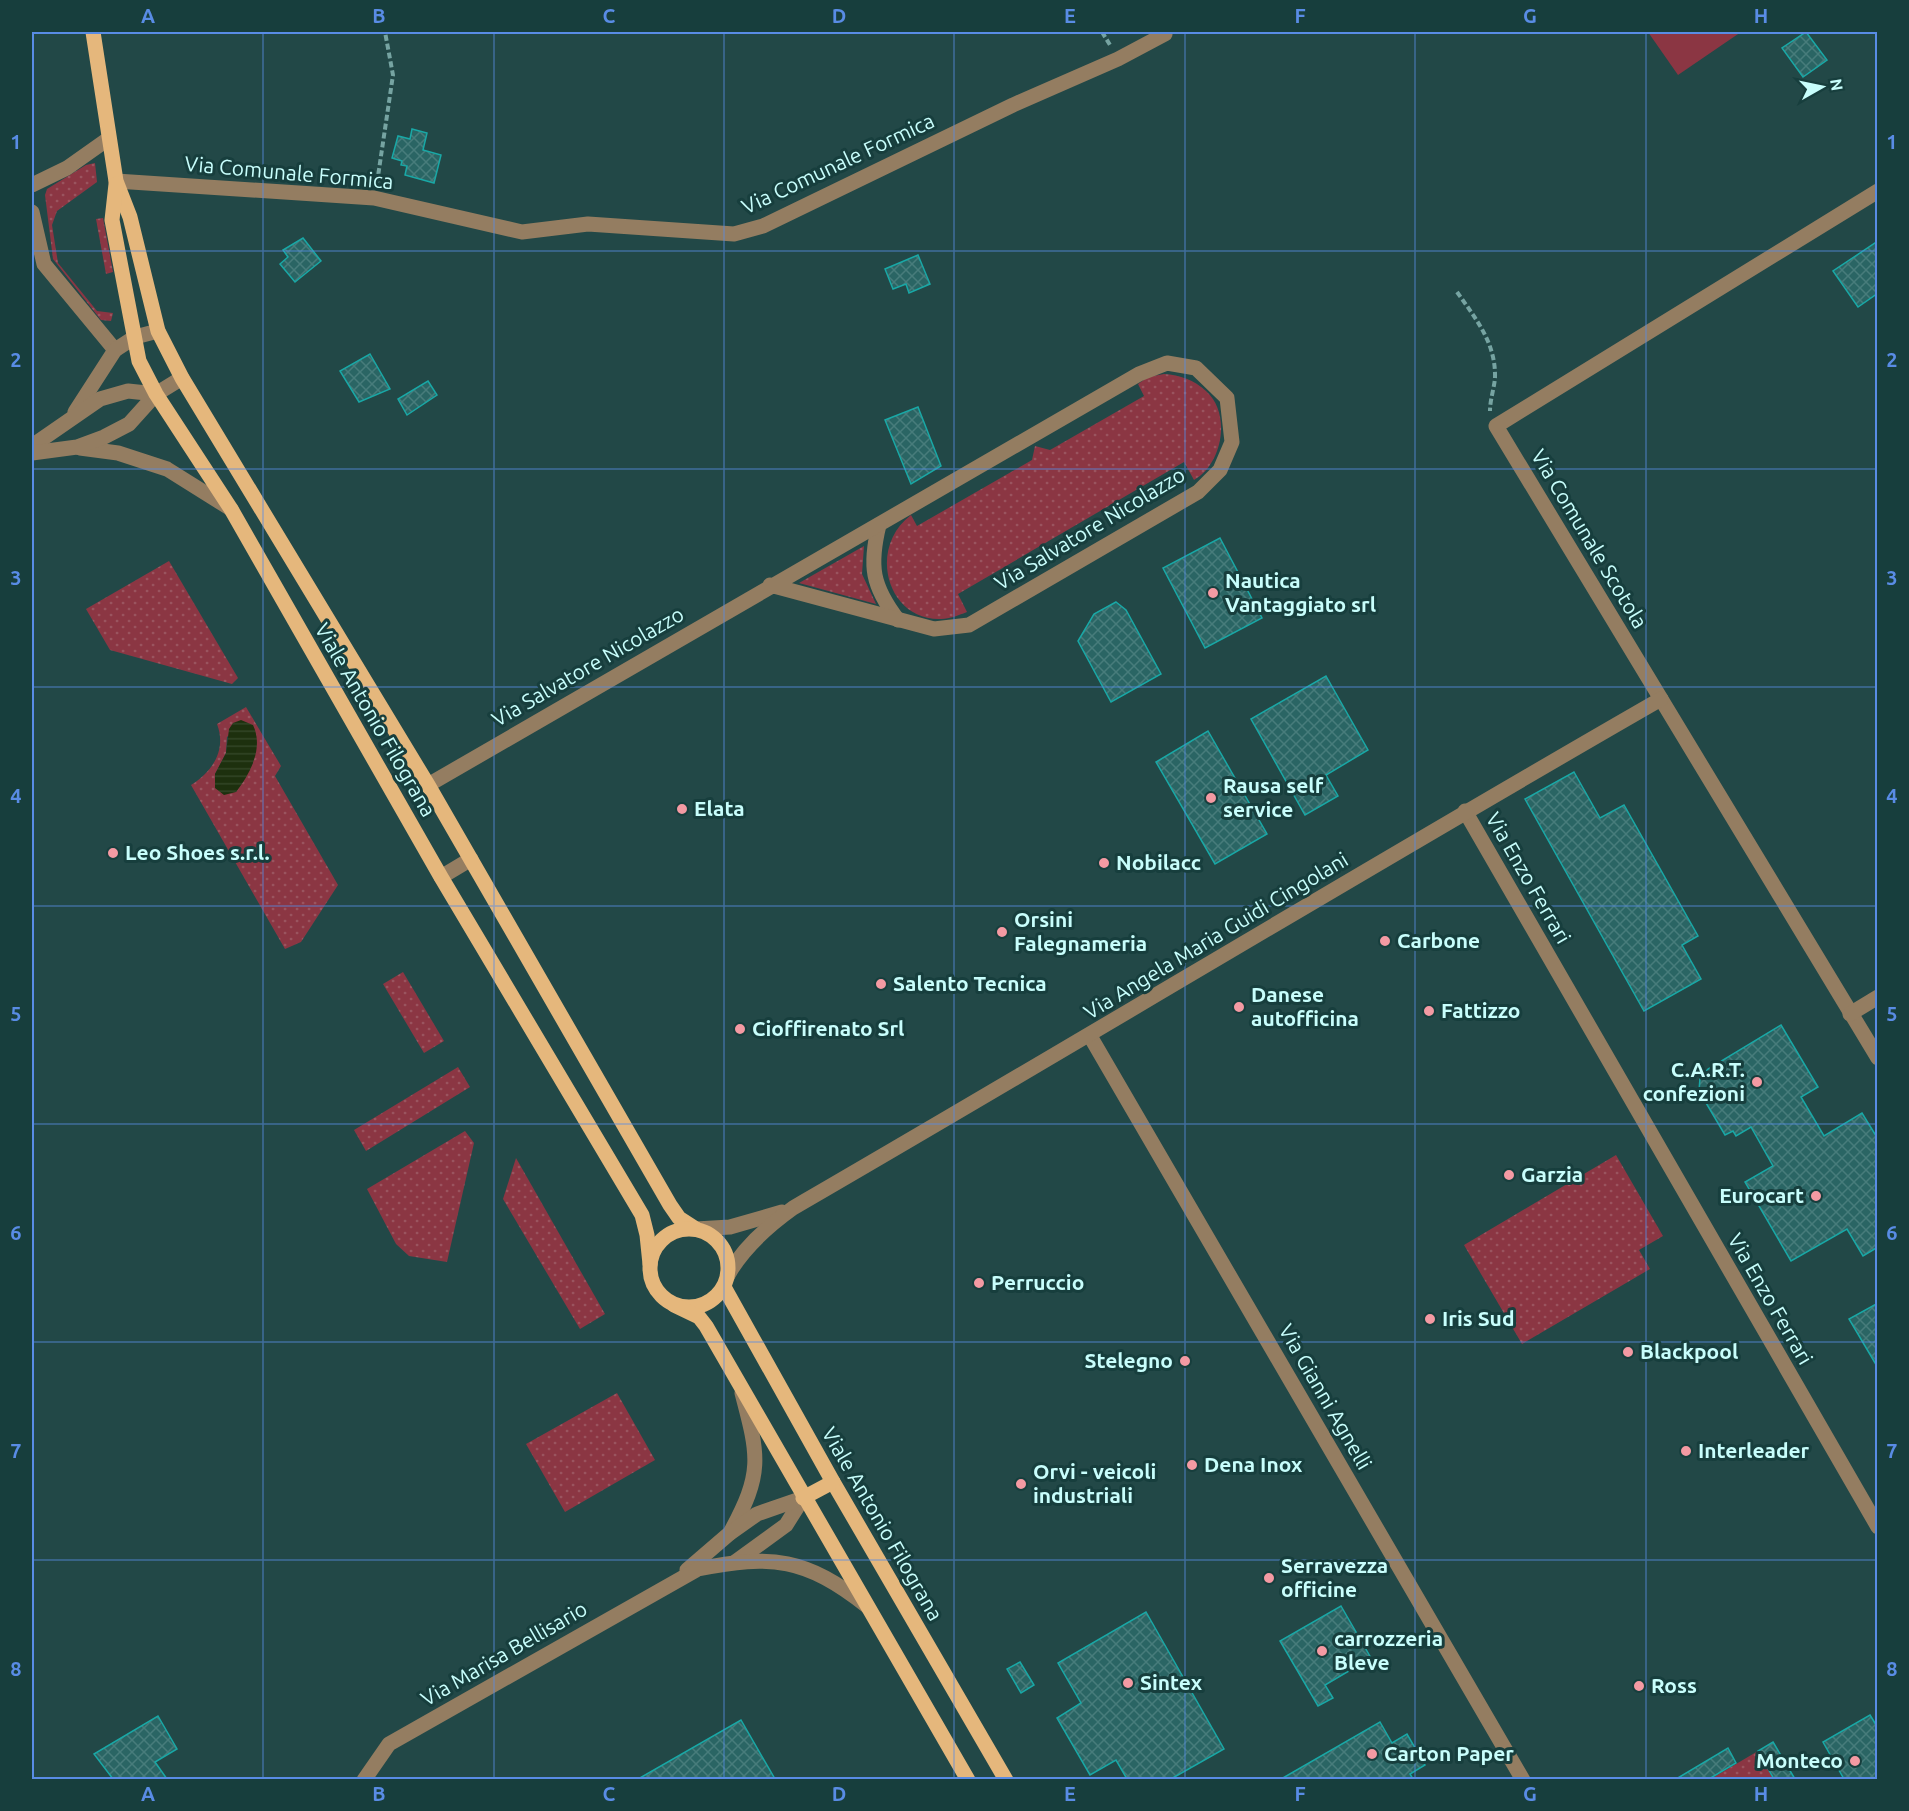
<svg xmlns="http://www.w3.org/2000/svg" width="1909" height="1811" font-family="Ubuntu,sans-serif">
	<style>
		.grass { fill: url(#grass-dots); fill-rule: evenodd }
		.pitch { fill: #8b3643 }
		.water { fill: url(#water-rules) }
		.building { fill: url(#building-cross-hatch); stroke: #19a8a6; stroke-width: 1.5 }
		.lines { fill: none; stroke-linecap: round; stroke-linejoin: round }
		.path { stroke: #76a4a2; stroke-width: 4; stroke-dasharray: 6 3; stroke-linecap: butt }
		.minor { stroke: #947d61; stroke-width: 15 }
		.major { stroke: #e5b77c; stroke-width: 15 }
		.grid { fill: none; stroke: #598ce5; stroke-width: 1.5; stroke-opacity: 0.55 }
		.poi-dot { fill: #f49aa3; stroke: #173e3d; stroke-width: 2 }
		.labels { text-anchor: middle; stroke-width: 6; stroke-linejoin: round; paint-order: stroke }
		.street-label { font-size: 21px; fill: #c8fefc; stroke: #173e3d }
		.poi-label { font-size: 21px; font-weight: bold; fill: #c8fefc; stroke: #173e3d; text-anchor: start }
		.neatline { fill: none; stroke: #598ce5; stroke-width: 2 }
		.grid-label { font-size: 20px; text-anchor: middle; font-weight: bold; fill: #598ce5 }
	</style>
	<defs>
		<pattern id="grass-dots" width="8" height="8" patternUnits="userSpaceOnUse" patternTransform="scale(1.5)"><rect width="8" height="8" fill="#8b3643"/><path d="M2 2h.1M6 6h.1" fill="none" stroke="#9a545f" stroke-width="1.8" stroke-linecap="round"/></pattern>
		<pattern id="water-rules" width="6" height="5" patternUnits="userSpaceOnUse" patternTransform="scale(1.5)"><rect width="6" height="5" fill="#1d300e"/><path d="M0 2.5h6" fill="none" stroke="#324526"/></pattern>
		<pattern id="building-cross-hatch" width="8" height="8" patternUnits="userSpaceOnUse" patternTransform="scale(1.5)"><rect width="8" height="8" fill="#2a6564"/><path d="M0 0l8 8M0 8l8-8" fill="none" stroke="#477c7b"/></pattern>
	</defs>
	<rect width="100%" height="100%" fill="#224847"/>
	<g class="grass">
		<path d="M95,163L97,182L57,211L52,225L58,263L97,311L113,313L111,321L101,320L53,259L45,195L47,189L86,165Z"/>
		<path d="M103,218L113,272L106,274L96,219Z"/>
		<path d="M1164,374C1180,375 1194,380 1206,391C1232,414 1222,465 1194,480L1184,462L958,594L967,612C959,615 950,619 941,619C887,621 867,548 911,515L917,526L1032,460L1035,446L1050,450L1144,396L1138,384L1148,377Z"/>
		<path d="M864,546L862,574L876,604L799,583Z"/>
		<path d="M169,561L238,678L232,684L110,650L86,609Z"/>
		<path d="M246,707L281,766L275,776L338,885L301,942L285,949L191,785C212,772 227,750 217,724ZM227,736L253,763L236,792L215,774L226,753Z"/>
		<path d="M403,972L444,1041L424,1053L383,984Z"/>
		<path d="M458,1067L470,1087L366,1151L354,1130Z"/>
		<path d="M465,1131L474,1143L447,1262L409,1256L396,1244L367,1189Z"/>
		<path d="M1616,1155L1663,1236L1639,1250L1650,1269L1522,1344L1464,1245Z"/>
		<path d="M516,1158L605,1314L580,1329L503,1199Z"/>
		<path d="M617,1393L655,1460L565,1512L526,1444Z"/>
		<path d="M1758,1751L1774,1779L1709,1780Z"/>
	</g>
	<path class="pitch" d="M1648,32H1741L1678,75Z"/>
	<path class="water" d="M241,720L253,725C264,748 250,774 236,792L224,795L215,788V774L226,753L229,729L233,723Z"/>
	<g class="building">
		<path d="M1806,32L1827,60L1803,77L1782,48Z"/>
		<path d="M412,129L427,133L423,150L441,155L434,183L405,175L407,166L401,165L402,161L392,158L398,136L410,139Z"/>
		<path d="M303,238L321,261L295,282L280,264L288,257L283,250Z"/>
		<path d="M1878,241V293L1858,307L1833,271Z"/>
		<path d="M918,255L930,284L909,293L906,284L893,289L885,269Z"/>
		<path d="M370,354L390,389L359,402L340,371Z"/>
		<path d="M428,381L437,395L407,415L398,399Z"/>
		<path d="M918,407L941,466L911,484L885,420Z"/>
		<path d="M1220,538L1262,618L1205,648L1163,568Z"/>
		<path d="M1116,602L1126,610L1161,674L1111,702L1078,641L1094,614Z"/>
		<path d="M1326,676L1368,750L1326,775L1338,796L1305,815L1251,719Z"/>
		<path d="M1208,731L1267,834L1215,864L1156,762Z"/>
		<path d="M1574,772L1600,818L1624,805L1698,936L1682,945L1701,979L1644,1011L1525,799Z"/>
		<path d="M1781,1025L1818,1087L1801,1097L1824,1136L1862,1113L1878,1139V1247L1863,1256L1847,1229L1791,1261L1745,1182L1773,1166L1751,1127L1736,1136L1733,1131L1725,1135L1699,1091L1700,1078L1708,1069Z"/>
		<path d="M1878,1303V1368L1849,1319Z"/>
		<path d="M1341,1606L1371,1658L1325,1685L1333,1698L1318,1706L1280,1641Z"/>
		<path d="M1146,1612L1224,1749L1171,1779H1127L1116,1760L1090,1775L1057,1718L1081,1703L1058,1663Z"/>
		<path d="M1020,1662L1034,1685L1021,1693L1007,1669Z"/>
		<path d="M1870,1715L1878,1728V1779H1844L1823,1742Z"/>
		<path d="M158,1716L177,1749L155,1762L167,1779H113L94,1754Z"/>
		<path d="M741,1720L775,1779H638Z"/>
		<path d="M1380,1722L1392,1743L1407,1734L1425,1765L1410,1774L1413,1779H1281Z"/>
		<path d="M1773,1742L1795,1779H1774L1758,1751Z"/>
		<path d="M1728,1748L1736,1763L1709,1779H1676Z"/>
	</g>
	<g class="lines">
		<g class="path">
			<path d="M1102,32L1110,45"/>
			<path d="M377,183L393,75L385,32"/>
			<path d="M1457,292C1476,319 1496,343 1495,378C1494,389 1490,400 1490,411"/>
		</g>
		<g class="minor">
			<path d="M116,181L374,198L522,232L588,224L734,234L763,226L1013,105L1118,59L1165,34"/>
			<path d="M32,185L67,168L108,139"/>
			<path d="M1878,191L1496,426L1878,1058"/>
			<path d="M32,212L44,264L115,350"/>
			<path d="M75,412L115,350L135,337L158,331"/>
			<path d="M32,446L100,399L128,391L156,394"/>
			<path d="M80,448L118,453L167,469L231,509"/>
			<path d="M32,453L77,447L104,437L129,424L156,394L182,378"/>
			<path d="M879,525C869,566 872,586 898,620"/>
			<path d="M428,785L1139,374L1167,363L1196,368L1227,398L1232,442L1220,470L1198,492L969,625L934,629L770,585"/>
			<path d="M1465,811L1878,1527"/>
			<path d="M441,877L471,859"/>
			<path d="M1850,1014L1878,997"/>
			<path d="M1090,1036L1523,1780"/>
			<path d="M696,1229L730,1227L782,1212"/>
			<path d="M728,1275C743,1248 768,1226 793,1208C1083,1040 1370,866 1661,699"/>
			<path d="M730,1533C763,1473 759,1457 742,1393"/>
			<path d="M735,1562L786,1525L803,1498"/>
			<path d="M687,1570L730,1533L757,1514L803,1498"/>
			<path d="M364,1780L389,1744L698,1569C772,1554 806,1558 867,1606"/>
		</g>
		<g class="major">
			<path d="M93,32L116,181L130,217L158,331L182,378L428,785L670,1205L679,1218L696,1229"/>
			<path d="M116,184L112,220L139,361L156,394L231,509L441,877L642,1215L647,1235L650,1264"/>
			<circle cx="689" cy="1268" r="39"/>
			<path d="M724,1287L833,1482L1006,1780"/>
			<path d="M674,1305L699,1317L706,1326L968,1780"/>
			<path d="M803,1498L833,1482"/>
		</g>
	</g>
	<path class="grid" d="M263,32V1780M494,32V1780M724,32V1780M954,32V1780M1185,32V1780M1415,32V1780M1646,32V1780M32,251H1878M32,469H1878M32,687H1878M32,906H1878M32,1124H1878M32,1342H1878M32,1560H1878"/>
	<g class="poi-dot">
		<circle cx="1213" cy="593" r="6"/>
		<circle cx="1211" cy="798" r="6"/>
		<circle cx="682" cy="809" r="6"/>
		<circle cx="113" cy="853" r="6"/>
		<circle cx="1104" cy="863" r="6"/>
		<circle cx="1002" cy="932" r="6"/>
		<circle cx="1385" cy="941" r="6"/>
		<circle cx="881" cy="984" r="6"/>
		<circle cx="1239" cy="1007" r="6"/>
		<circle cx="1429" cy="1011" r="6"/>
		<circle cx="740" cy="1029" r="6"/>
		<circle cx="1757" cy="1082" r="6"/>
		<circle cx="1509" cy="1175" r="6"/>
		<circle cx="1816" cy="1196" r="6"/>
		<circle cx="979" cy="1283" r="6"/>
		<circle cx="1430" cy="1319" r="6"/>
		<circle cx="1628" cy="1352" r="6"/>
		<circle cx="1185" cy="1361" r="6"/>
		<circle cx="1686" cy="1451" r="6"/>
		<circle cx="1192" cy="1465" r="6"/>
		<circle cx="1021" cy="1484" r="6"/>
		<circle cx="1269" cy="1578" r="6"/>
		<circle cx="1322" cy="1651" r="6"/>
		<circle cx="1128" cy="1683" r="6"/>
		<circle cx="1639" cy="1686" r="6"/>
		<circle cx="1372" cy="1754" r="6"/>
		<circle cx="1855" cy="1761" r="6"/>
	</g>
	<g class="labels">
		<g class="street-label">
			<text transform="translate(838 164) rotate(-25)" y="7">Via Comunale Formica</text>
			<text transform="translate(289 173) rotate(5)" y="7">Via Comunale Formica</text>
			<text transform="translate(1090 529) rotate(-31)" y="7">Via Salvatore Nicolazzo</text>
			<text transform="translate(1589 539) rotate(59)" y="7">Via Comunale Scotola</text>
			<text transform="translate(588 667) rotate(-30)" y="7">Via Salvatore Nicolazzo</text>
			<text transform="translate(375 720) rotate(60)" y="7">Viale Antonio Filograna</text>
			<text transform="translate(1528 878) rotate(60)" y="7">Via Enzo Ferrari</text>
			<text transform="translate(1216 936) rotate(-31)" y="7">Via Angela Maria Guidi Cingolani</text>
			<text transform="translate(1770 1299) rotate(60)" y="7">Via Enzo Ferrari</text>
			<text transform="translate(1325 1397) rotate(60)" y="7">Via Gianni Agnelli</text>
			<text transform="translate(882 1524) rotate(60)" y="7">Viale Antonio Filograna</text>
			<text transform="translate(504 1654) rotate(-30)" y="7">Via Marisa Bellisario</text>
		</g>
		<g class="poi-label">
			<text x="1225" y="588">Nautica<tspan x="1225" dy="24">Vantaggiato srl</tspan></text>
			<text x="1223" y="793">Rausa self<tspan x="1223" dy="24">service</tspan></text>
			<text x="694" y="816">Elata</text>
			<text x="125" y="860">Leo Shoes s.r.l.</text>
			<text x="1116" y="870">Nobilacc</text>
			<text x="1014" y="927">Orsini<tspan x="1014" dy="24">Falegnameria</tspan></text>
			<text x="1397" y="948">Carbone</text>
			<text x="893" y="991">Salento Tecnica</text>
			<text x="1251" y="1002">Danese<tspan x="1251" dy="24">autofficina</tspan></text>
			<text x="1441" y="1018">Fattizzo</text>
			<text x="752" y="1036">Cioffirenato Srl</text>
			<text x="1745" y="1077" text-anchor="end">C.A.R.T.<tspan x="1745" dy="24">confezioni</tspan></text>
			<text x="1521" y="1182">Garzia</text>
			<text x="1804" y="1203" text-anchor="end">Eurocart</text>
			<text x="991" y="1290">Perruccio</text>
			<text x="1442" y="1326">Iris Sud</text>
			<text x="1640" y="1359">Blackpool</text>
			<text x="1173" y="1368" text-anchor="end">Stelegno</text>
			<text x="1698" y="1458">Interleader</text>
			<text x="1204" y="1472">Dena Inox</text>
			<text x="1033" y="1479">Orvi - veicoli<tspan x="1033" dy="24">industriali</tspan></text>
			<text x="1281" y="1573">Serravezza<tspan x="1281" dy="24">officine</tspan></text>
			<text x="1334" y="1646">carrozzeria<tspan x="1334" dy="24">Bleve</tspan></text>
			<text x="1140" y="1690">Sintex</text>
			<text x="1651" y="1693">Ross</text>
			<text x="1384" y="1761">Carton Paper</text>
			<text x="1843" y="1768" text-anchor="end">Monteco</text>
		</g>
	</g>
	<rect width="1909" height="1811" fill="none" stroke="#173e3d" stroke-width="66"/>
	<g transform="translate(1822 87) rotate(81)" stroke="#173e3d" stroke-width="4.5" paint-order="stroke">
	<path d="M0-4.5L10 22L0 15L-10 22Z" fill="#c8fefc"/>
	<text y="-9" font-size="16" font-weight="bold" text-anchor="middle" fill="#c8fefc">N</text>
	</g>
	<rect x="33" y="33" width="1843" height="1745" class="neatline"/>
	<g class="grid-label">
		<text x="148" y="23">A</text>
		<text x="379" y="23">B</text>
		<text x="609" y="23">C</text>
		<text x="839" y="23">D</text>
		<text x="1070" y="23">E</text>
		<text x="1300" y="23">F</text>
		<text x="1530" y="23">G</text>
		<text x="1761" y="23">H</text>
		<text x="16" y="149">1</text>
		<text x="1892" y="149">1</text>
		<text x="16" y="367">2</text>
		<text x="1892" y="367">2</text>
		<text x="16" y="585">3</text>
		<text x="1892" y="585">3</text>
		<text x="16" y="803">4</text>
		<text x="1892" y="803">4</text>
		<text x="16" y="1021">5</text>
		<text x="1892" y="1021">5</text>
		<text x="16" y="1240">6</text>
		<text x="1892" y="1240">6</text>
		<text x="16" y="1458">7</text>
		<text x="1892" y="1458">7</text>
		<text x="16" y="1676">8</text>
		<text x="1892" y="1676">8</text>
		<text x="148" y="1801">A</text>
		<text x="379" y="1801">B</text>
		<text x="609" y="1801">C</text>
		<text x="839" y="1801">D</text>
		<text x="1070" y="1801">E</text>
		<text x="1300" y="1801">F</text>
		<text x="1530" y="1801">G</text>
		<text x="1761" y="1801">H</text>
	</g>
</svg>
